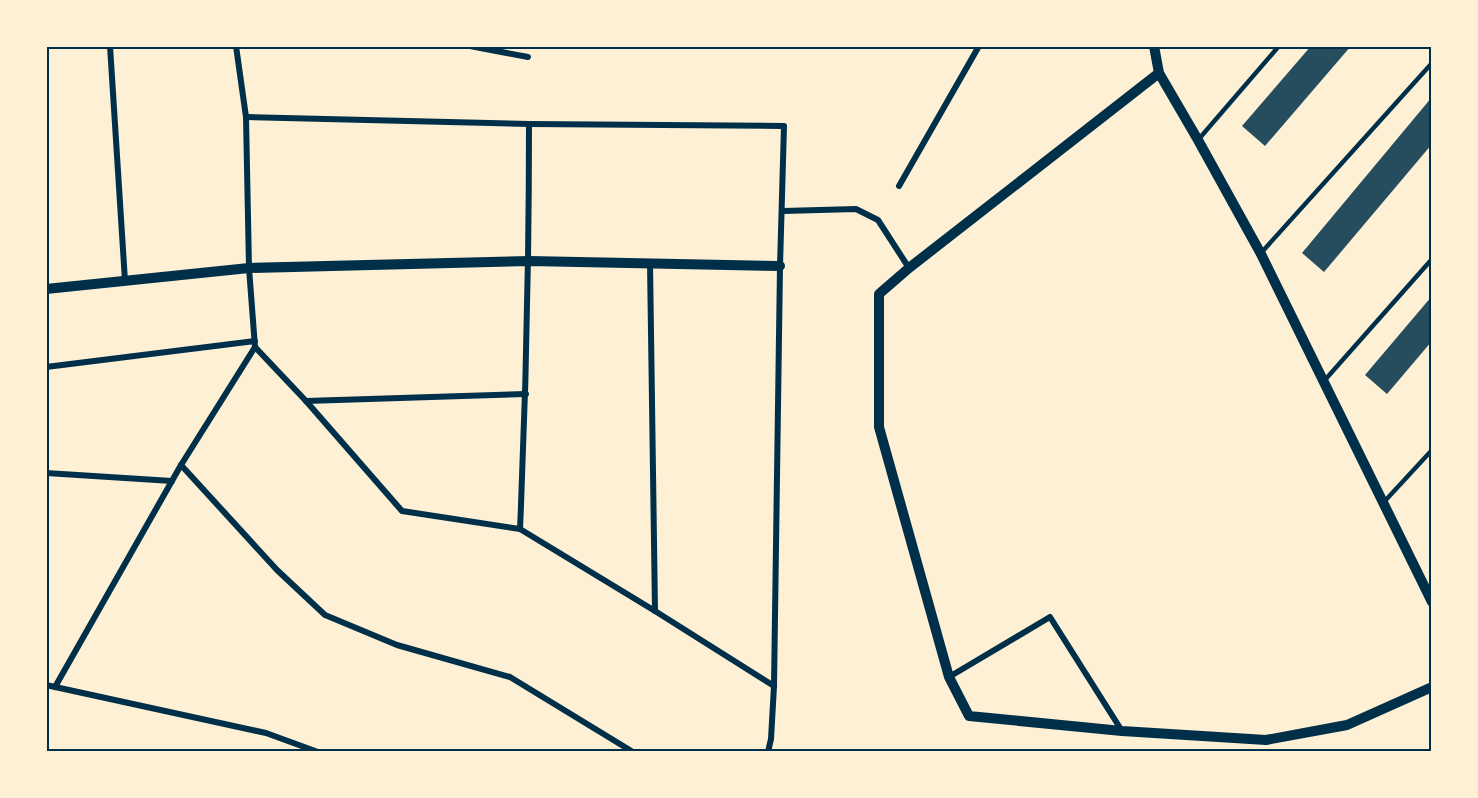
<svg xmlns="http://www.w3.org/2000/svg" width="1478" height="798" font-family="Overpass,sans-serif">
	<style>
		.building { fill: #264d5e }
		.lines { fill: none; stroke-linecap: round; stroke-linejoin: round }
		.service { stroke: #003049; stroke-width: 4.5 }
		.minor { stroke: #003049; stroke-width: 6 }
		.tertiary { stroke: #003049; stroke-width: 10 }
		.neatline { fill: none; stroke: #003049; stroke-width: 2 }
	</style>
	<rect width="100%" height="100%" fill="#fdf0d5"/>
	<g class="building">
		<path d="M1311,46H1351L1265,146L1242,126Z"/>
		<path d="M1432,97V144L1324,272L1302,253Z"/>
		<path d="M1432,296V341L1387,394L1365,375Z"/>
	</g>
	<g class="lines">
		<g class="service">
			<path d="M1198,140L1279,46"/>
			<path d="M1261,253L1432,63"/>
			<path d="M1324,381L1432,259"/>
			<path d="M1383,503L1432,450"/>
		</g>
		<g class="minor">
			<path d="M110,46L125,281"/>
			<path d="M236,46L246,117L249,268L255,347L306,401L402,511L520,529L655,611L774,686"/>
			<path d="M470,46L528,57"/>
			<path d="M246,117L529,124L784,126L780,266L774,686L771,739L768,752"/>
			<path d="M899,186L979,46"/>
			<path d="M783,211L856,209L878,220L909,268"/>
			<path d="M650,263L655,611"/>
			<path d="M46,367L255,341"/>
			<path d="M306,401L526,394"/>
			<path d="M181,465L277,570L325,615L397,645L510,677L633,752"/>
			<path d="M46,473L172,481"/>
			<path d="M520,529C526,394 529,259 529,124"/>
			<path d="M949,677L1050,617L1122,731"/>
			<path d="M46,685L266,733L318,752"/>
			<path d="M55,687L181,465L255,347"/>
		</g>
		<g class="tertiary">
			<path d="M1154,46L1159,73L1198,140L1261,254L1432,602"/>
			<path d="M1159,73L909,268L879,294V427L949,677L969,716L1122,731L1266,740L1347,725L1432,687"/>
			<path d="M46,289L249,268L529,261L780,266"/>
		</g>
	</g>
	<rect width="1478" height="798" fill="none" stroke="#fdf0d5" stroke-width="96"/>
	<rect x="48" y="48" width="1382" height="702" class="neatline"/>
</svg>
